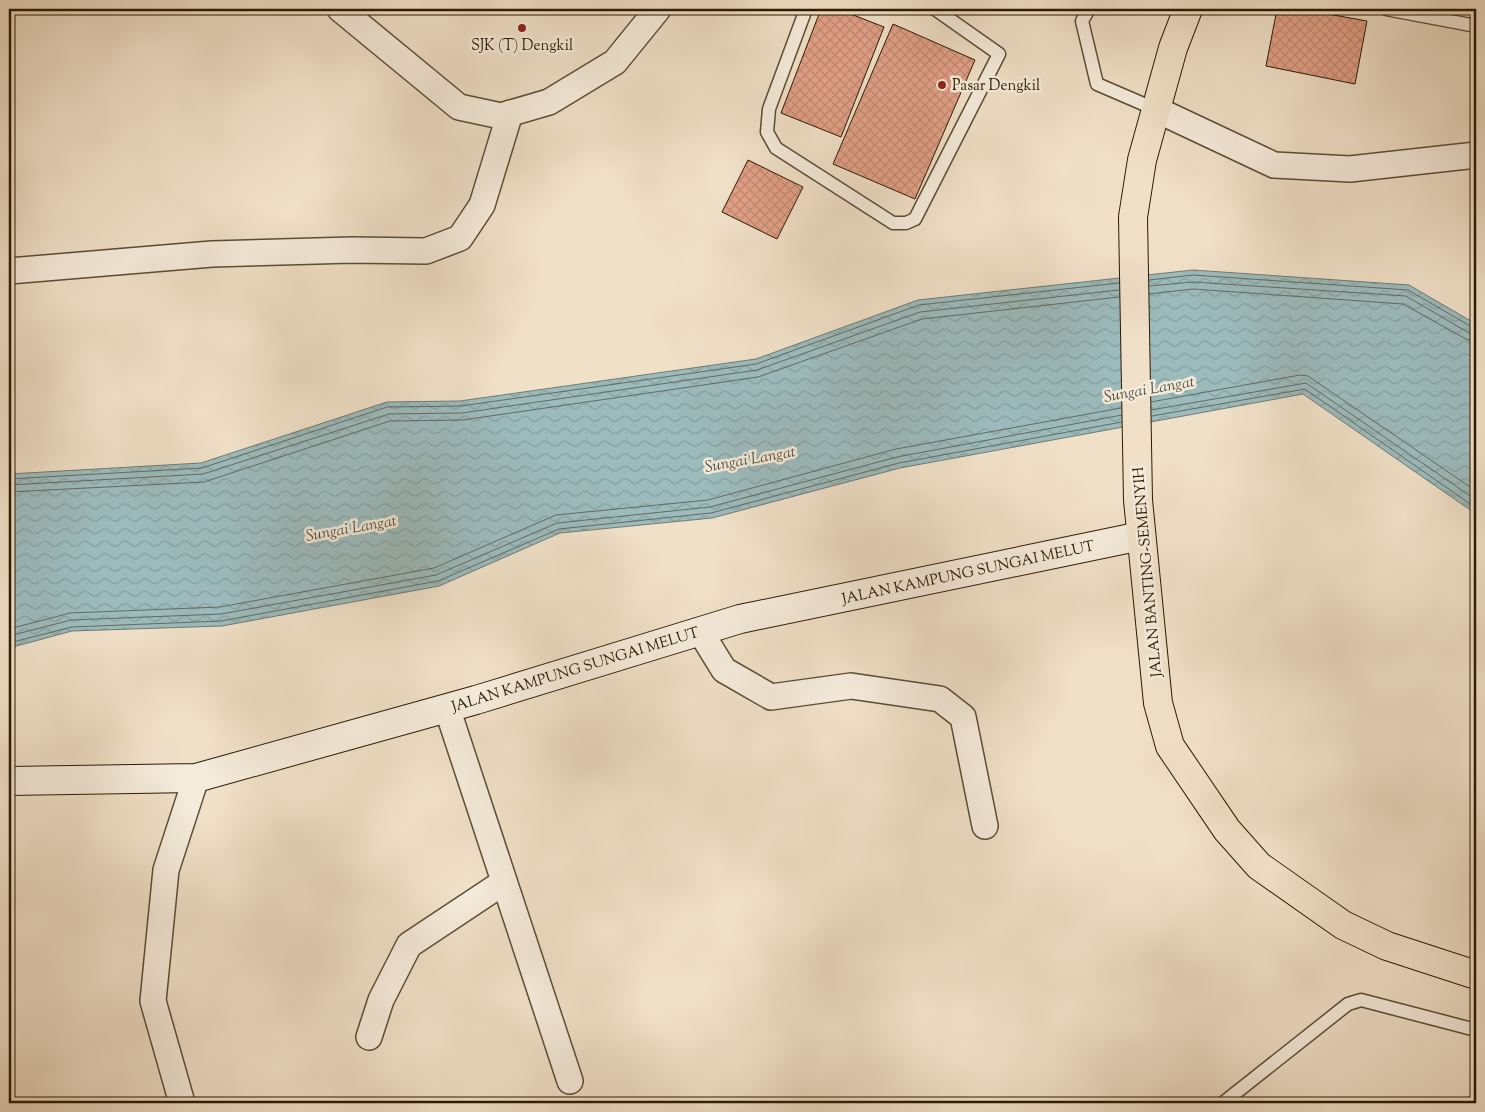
<svg xmlns="http://www.w3.org/2000/svg" width="1485" height="1112" font-family="'Sorts Mill Goudy',serif">
	<style>
		.water { fill: url(#water-waves); stroke: #6f7b72 }
		.lines { fill: none; stroke-linecap: round; stroke-linejoin: round }
		.shore { stroke: #646a5f; stroke-width: 1 }
		.building { fill: url(#building-cross-hatch); stroke: #2b1a01 }
		.lane-casing { stroke: #5c4c33; stroke-width: 15 }
		.street-casing { stroke: #5c4c33; stroke-width: 28 }
		.secondary-casing { stroke: #2b1a01; stroke-width: 30 }
		.primary-casing { stroke: #2b1a01; stroke-width: 30 }
		.lane { stroke: #f5ebdb; stroke-width: 12 }
		.street { stroke: #f5ebdb; stroke-width: 25 }
		.secondary { stroke: #f5ebdb; stroke-width: 28 }
		.primary { stroke: #f0e0c8; stroke-width: 28 }
		.poi-dot { fill: #8f2418; stroke: #f5ebdb; stroke-width: 2 }
		.labels { text-anchor: middle; stroke-width: 5; stroke-linejoin: round; paint-order: stroke }
		.poi-label { font-size: 15px; fill: #2b1a01; stroke: #f5ebdb }
		.street-label { font-size: 15px; fill: #2b1a01; stroke: #f5ebdb }
		.water-label { font-size: 16px; font-style: italic; fill: #535243; stroke: #f5ebdb }
	</style>
	<defs>
		<pattern id="water-waves" width="16" height="10" patternUnits="userSpaceOnUse" patternTransform="scale(1.25)"><rect width="16" height="10" fill="#9cbbbd"/><path d="M0 5q4-4 8 0t8 0" fill="none" stroke="#87a0a1"/></pattern>
		<pattern id="building-cross-hatch" width="8" height="8" patternUnits="userSpaceOnUse" patternTransform="scale(1.25)"><rect width="8" height="8" fill="#e2a087"/><path d="M0 0l8 8M0 8l8-8" fill="none" stroke="#c28973"/></pattern>
	</defs>
	<rect width="100%" height="100%" fill="#f0e0c8"/>
	<filter id="stains"><feTurbulence type="fractalNoise" baseFrequency=".004" numOctaves="4"/><feColorMatrix values="0 0 0 0 .2 0 0 0 0 .09 0 0 0 0 .02 0 0 0 .5 -.17"/></filter>
	<radialGradient id="worn" r=".72"><stop offset=".6" stop-color="#630" stop-opacity="0"/><stop offset="1" stop-color="#630" stop-opacity=".3"/></radialGradient>
	<path class="water" d="M1193,270L1409,285L1476,324V514L1303,394L900,468L712,518L560,533L439,586L222,626L72,631L9,648V474L201,463L387,402L460,401L756,359L918,300Z"/>
	<g class="lines">
		<g class="shore">
			<path d="M1149,280L1193,275L1408,290L1472,327L1476,328"/>
			<path d="M1149,286L1193,282L1406,296L1469,333L1476,334"/>
			<path d="M1149,294L1193,289L1403,304L1466,339L1476,342"/>
			<path d="M1151,402L1300,375L1308,376L1476,491"/>
			<path d="M1151,410L1306,383L1476,500"/>
			<path d="M1152,416L1305,389L1476,508"/>
			<path d="M9,479L202,468L387,407L461,406L756,364L919,305L1119,283"/>
			<path d="M9,485L203,474L389,414L462,413L757,370L920,312L1119,290"/>
			<path d="M9,492L204,482L390,421L463,420L758,377L922,319L1119,297"/>
			<path d="M9,629L70,613L220,607L434,568L556,515L708,500L896,449L1121,408"/>
			<path d="M9,636L71,620L221,614L436,575L557,523L710,507L897,457L1122,415"/>
			<path d="M9,643L72,627L221,621L438,581L559,529L711,513L899,463L1122,422"/>
		</g>
	</g>
	<g class="building">
		<path d="M821,9H838L884,27L841,137L781,113Z"/>
		<path d="M1277,9H1300L1367,21L1355,84L1266,66Z"/>
		<path d="M893,24L975,60L915,199L833,164Z"/>
		<path d="M748,160L803,187L777,239L722,212Z"/>
	</g>
	<g class="lines">
		<defs>
			<g id="lane">
				<path d="M806,9L769,109L767,132L776,148L893,223H906L915,219L999,54L935,9"/>
				<path d="M1089,9L1082,21L1097,84L1155,109"/>
				<path d="M1386,9L1476,26"/>
				<path d="M1223,1103L1348,1004L1361,1000L1476,1030"/>
				<path d="M1473,1103L1476,1100"/>
			</g>
			<g id="street">
				<path d="M340,9L459,107L501,116L549,102L615,62L658,9"/>
				<path d="M1155,109L1274,165L1350,169L1476,155"/>
				<path d="M9,271L212,254L352,250L426,251L460,238L482,205L510,113"/>
				<path d="M700,631L724,670L771,697L851,686L940,699L963,717L985,826"/>
				<path d="M447,708L570,1081"/>
				<path d="M369,1037L381,1000L409,945L504,882"/>
				<path d="M182,1103L153,1001L166,870L196,778"/>
			</g>
			<path id="secondary" d="M9,781L196,778L476,700L740,619L1141,536"/>
			<path id="primary" d="M1188,9L1173,48L1142,160L1133,217L1138,500L1158,703L1170,746L1227,830L1259,866L1343,925L1387,946L1476,975"/>
		</defs>
		<use href="#lane" class="lane-casing"/>
		<use href="#street" class="street-casing"/>
		<use href="#secondary" class="secondary-casing"/>
		<use href="#primary" class="primary-casing"/>
		<use href="#lane" class="lane"/>
		<use href="#street" class="street"/>
		<use href="#secondary" class="secondary"/>
		<use href="#primary" class="primary"/>
	</g>
	<g class="poi-dot">
		<circle cx="522" cy="28" r="5"/>
		<circle cx="942" cy="85" r="5"/>
	</g>
	<g class="labels">
		<g class="poi-label">
			<text x="522" y="50">SJK (T) Dengkil</text>
			<text x="952" y="90" text-anchor="start">Pasar Dengkil</text>
		</g>
		<g class="street-label">
			<text transform="translate(968 572) rotate(-12)" y="5">JALAN KAMPUNG SUNGAI MELUT</text>
			<text transform="translate(1147 572) rotate(-95)" y="5">JALAN BANTING-SEMENYIH</text>
			<text transform="translate(575 669) rotate(-17)" y="5">JALAN KAMPUNG SUNGAI MELUT</text>
		</g>
		<g class="water-label">
			<text transform="translate(1149 388) rotate(-10)" y="6">Sungai Langat</text>
			<text transform="translate(750 458) rotate(-10)" y="6">Sungai Langat</text>
			<text transform="translate(351 527) rotate(-10)" y="6">Sungai Langat</text>
		</g>
	</g>
	<rect width="1485" height="1112" fill="none" stroke="#f0e0c8" stroke-width="30"/>
	<rect x="10" y="10" width="1465" height="1092" fill="none" stroke="#2b1a01" stroke-width="2.5"/>
	<rect x="15" y="15" width="1455" height="1082" fill="none" stroke="#2b1a01"/>
	<rect width="100%" height="100%" filter="url(#stains)"/>
	<rect width="100%" height="100%" fill="url(#worn)"/>
</svg>
